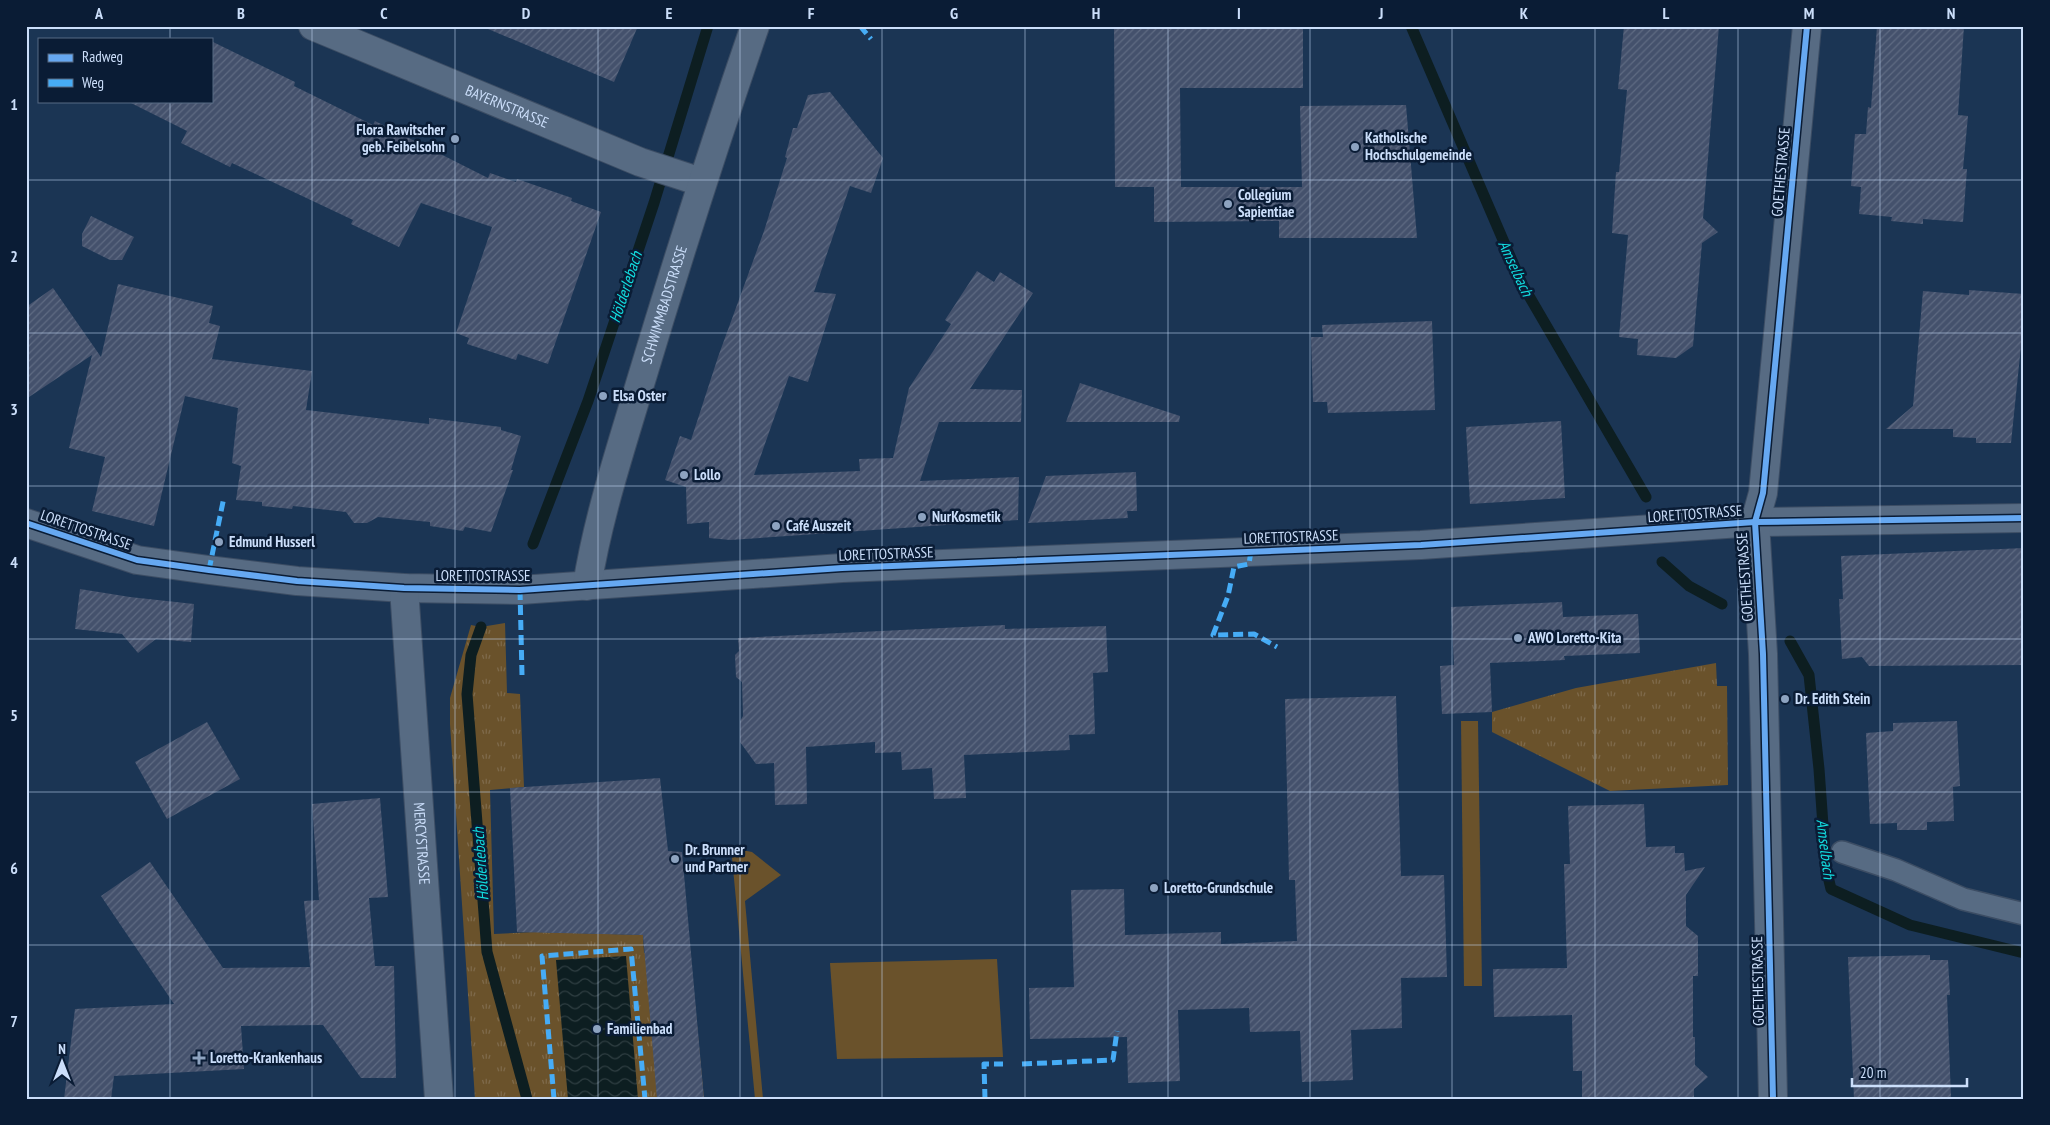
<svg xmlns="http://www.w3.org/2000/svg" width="2050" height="1125" font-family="'PT Sans Narrow',sans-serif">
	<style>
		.green { fill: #6a522b }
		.park { fill: url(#park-tufts) }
		.water { fill: url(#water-waves) }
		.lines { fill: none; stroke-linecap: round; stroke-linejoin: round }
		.stream { stroke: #0d1e21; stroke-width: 11 }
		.building { fill: url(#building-hatch) }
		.service-casing { stroke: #3c4d64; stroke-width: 24 }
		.minor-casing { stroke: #3c4d64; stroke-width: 30 }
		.service { stroke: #576b83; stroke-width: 21 }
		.minor { stroke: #576b83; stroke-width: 28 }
		.quiet { stroke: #46acf6; stroke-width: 5; stroke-dasharray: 10 5; stroke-linecap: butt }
		.cycleway-casing { stroke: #0a1c35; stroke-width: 9 }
		.cycleway { stroke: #66a8f1; stroke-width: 6 }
		.grid { fill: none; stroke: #cbdefa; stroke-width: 1; stroke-opacity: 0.55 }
		.poi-dot { fill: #8da3c0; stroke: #0a1c35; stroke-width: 2 }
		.labels { text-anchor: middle; stroke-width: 5; stroke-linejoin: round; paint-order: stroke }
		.street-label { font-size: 15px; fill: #cbdefa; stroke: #0a1c35 }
		.poi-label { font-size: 15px; font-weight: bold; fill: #cbdefa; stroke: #0a1c35; text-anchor: start }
		.water-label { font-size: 16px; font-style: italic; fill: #12dde0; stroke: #0a1c35 }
		.neatline { fill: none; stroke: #cbdefa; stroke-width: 2 }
		.grid-label { font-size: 16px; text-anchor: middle; font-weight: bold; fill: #cbdefa }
	</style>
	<defs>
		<pattern id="park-tufts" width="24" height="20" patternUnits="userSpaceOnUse" patternTransform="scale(1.25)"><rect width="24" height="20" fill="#6a522b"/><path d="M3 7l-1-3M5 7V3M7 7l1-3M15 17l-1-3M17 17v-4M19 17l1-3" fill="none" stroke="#7e6a4b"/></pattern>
		<pattern id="water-waves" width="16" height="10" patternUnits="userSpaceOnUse" patternTransform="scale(1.25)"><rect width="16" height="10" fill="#0d1e21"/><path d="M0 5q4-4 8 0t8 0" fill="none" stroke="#2f3e42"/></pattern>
		<pattern id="building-hatch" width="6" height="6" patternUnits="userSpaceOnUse" patternTransform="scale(1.25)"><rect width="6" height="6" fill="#44516c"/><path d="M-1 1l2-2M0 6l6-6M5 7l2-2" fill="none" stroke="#5e6a82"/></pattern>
	</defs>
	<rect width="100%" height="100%" fill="#1b3554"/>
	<g class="green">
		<path d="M1461,721H1478L1482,986H1464Z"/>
		<path d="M742,850L752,852L781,875L745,901L763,1099H755L732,858L735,853Z"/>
		<path d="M997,959L1003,1057L837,1059L830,963Z"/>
	</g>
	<g class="park">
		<path d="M505,623L507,693L520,694L524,787L490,790L494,934L535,932L643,935L644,953L690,951L704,1099H475L450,724V698L471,625L481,627Z"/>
		<path d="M1716,663L1717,686H1727L1728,785L1610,791L1492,732V712L1576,688Z"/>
	</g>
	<path class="water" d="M626,956L638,1099H568L556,960Z"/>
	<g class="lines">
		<g class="stream">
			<path d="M1411,26L1522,284L1646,497"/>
			<path d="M533,544L588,401L654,203L708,26"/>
			<path d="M1662,562L1689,586L1722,604"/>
			<path d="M481,627L471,655L467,694L487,952L527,1099"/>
			<path d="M1790,641L1809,675L1819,769L1826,868L1831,889L1910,925L2024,953"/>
		</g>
	</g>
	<g class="building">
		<path d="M481,26H638L614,82Z"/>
		<path d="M1114,26H1179L1180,28L1303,26V88H1180L1181,187H1302L1300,106L1406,105L1417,238H1279V221L1154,222V187H1115Z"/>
		<path d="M1624,26H1719L1703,218L1718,232L1702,243L1693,346L1676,358L1637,355L1638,339L1619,337L1628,235L1612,233L1616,172H1619L1627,90L1618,89Z"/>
		<path d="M1877,26H1964L1958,115L1968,116L1963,169H1967L1963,222L1923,219V224L1891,221L1892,217L1859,214L1861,187L1851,186L1855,134H1866L1868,107L1871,108Z"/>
		<path d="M211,41L295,82L294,86L373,125L375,121L488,178L490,173L516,182L517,179L572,198L571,201L601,212L548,364L518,354L516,360L467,344L469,338L456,333L492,227L421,203L399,247L351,224L353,220L232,163L230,167L181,143L187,131L127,101H211Z"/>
		<path d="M830,92L883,158L871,193L850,186L814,292L836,294L808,382L789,376L754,475L860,471L859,459L893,458L909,388L951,324L945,320L977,271L994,282L1000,272L1033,293L970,389L1022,390L1021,422H939L920,481L1019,477L1018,520L730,540L709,538V522L687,524L686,487L665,480L680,436L691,440L718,357L764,231L787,158L785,157L793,128H797L808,95Z"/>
		<path d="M91,216L134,237L122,260H110L82,246V234Z"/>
		<path d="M118,284L213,306L209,323L220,326L212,359L312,371L306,410L429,424V418L501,427V430L521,436L511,470H513L491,532L465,527L463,531L430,526V522L378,517L367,523H354L346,512L293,506L292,509L262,506V502L236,500L241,466L232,463L238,408L185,396L154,526L92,511L105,457L69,448L92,355L26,399V307L53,288L101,357Z"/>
		<path d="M1969,290L2024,294V347L2021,346L2011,443H1976V438L1953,437V429H1886L1913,406L1923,291L1969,295Z"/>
		<path d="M1432,321L1435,410L1328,413L1327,402H1313L1311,337H1323L1322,325Z"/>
		<path d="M1080,383L1180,416L1179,422H1066Z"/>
		<path d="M1561,421L1565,498L1470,504L1466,427Z"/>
		<path d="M1136,472L1137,511H1127L1128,518L1028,523L1046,476Z"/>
		<path d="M2024,548V665L1869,666L1862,657L1842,659L1839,599H1843L1841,556Z"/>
		<path d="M80,589L130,597L194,604L191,642L156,639L138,653L122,634L75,629Z"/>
		<path d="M1562,602L1563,617L1638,614L1640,653L1564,656L1565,660L1490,663L1492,712L1442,714L1440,666L1454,665L1451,607Z"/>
		<path d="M1005,625V629L1106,626L1108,672L1093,673L1095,734L1069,735L1070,750L964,755L966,798L934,799L932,768L902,770L901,752L875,753V742L806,747L807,804L775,805L774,763L756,764L740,742V721L743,716L742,682L736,677L735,655L739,651L738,638Z"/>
		<path d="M1396,696L1401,876L1444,875L1447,977L1401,978L1402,1028L1351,1030L1353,1080L1302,1082L1300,1031L1250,1032L1249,1008L1178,1010L1180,1081L1128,1083L1127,1037L1030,1039L1029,988L1074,987L1071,890L1124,889L1125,935L1221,932V944L1297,941L1295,880H1289L1285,699Z"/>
		<path d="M1957,721L1960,786L1953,787L1954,821L1927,822V830H1897V823L1870,824L1866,733L1893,731V723Z"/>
		<path d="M207,722L240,779L167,819L135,762Z"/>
		<path d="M660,778L668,851L682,852L704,1099H657L643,935L517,932L510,788Z"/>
		<path d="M380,798L388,897L369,898L375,966H394L396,1078H361L323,1025L241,1026L244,1069L114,1076L111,1099H64L75,1009L174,1004L101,896L150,862L223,968L310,967L304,901L319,900L312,804Z"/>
		<path d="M1644,804L1646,847L1675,846V853H1684L1685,871L1705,867L1686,895V926L1698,936V976H1693V1037H1695V1065L1708,1077L1694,1089V1099H1582V1071H1573L1572,1015L1494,1017L1493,969L1567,968L1564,864H1570L1568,806Z"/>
		<path d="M1930,955V960H1948L1950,995H1947L1951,1097L1854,1099L1848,957Z"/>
	</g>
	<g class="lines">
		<defs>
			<path id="service" d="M1842,852L1896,870L1963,899L2024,914"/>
			<g id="minor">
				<path id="s1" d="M313,26L640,162L701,182"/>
				<path d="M26,523L137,560L209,570L297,581L404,588L520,590L842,568L1421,545L1755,522L2024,518"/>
				<path id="s2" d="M587,586C598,517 620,451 640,384C676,264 714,145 755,26"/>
				<path id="s3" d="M404,588L439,1099"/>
				<path d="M1773,1099L1763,654L1755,522L1763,493L1807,26"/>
			</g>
		</defs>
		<use href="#service" class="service-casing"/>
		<use href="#minor" class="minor-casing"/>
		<use href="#service" class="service"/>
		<use href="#minor" class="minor"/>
		<g class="quiet">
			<path d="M860,26L871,39"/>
			<path d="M1251,551L1249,564L1234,567L1228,596L1213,635L1254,634L1277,647"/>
			<path d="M209,570L224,497"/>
			<path d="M520,590L522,675"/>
			<path d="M1022,1064L1113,1060L1117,1031"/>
			<path d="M554,1099L542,956L631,949L645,1099"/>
			<path d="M985,1099L984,1064H1003"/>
		</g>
		<defs>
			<g id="cycleway">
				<path d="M26,523L137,560L209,570L297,581L404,588L520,590L842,568L1421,545L1755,522L2024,518"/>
				<path d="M1773,1099L1763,654L1755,522L1763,493L1807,26"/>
			</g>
		</defs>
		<use href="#cycleway" class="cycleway-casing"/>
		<use href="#cycleway" class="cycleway"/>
	</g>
	<path class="grid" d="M170,26V39M312,26V1099M455,26V1099M598,26V1099M740,26V1099M882,26V1099M1025,26V1099M1168,26V1099M1310,26V1099M1452,26V1099M1595,26V1099M1738,26V1099M1880,26V1099M170,101V1099M26,180H2024M26,333H2024M26,486H2024M26,639H2024M26,792H2024M26,945H2024"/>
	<g class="poi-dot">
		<circle cx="455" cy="139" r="5"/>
		<circle cx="1355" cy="147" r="5"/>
		<circle cx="1228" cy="204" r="5"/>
		<circle cx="603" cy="396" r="5"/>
		<circle cx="684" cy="475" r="5"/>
		<circle cx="922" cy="517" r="5"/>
		<circle cx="776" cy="526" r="5"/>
		<circle cx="219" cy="542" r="5"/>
		<circle cx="1518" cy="638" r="5"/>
		<circle cx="1785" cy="699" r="5"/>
		<circle cx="675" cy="859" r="5"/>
		<circle cx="1154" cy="888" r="5"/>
		<circle cx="597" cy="1029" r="5"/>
		<path d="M196.5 1050.5h5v5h5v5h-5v5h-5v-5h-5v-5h5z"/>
	</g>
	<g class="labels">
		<g class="street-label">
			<text dy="5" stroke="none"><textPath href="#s1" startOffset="210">BAYERNSTRASSE</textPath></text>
			<text transform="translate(1781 172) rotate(-85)" y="5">GOETHESTRASSE</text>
			<text dy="5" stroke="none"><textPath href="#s2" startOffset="292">SCHWIMMBADSTRASSE</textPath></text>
			<text transform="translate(1695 514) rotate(-4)" y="5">LORETTOSTRASSE</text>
			<text transform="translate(86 530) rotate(19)" y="5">LORETTOSTRASSE</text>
			<text transform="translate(1291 537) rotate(-2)" y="5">LORETTOSTRASSE</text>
			<text transform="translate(886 554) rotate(-2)" y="5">LORETTOSTRASSE</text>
			<text x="483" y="581">LORETTOSTRASSE</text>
			<text transform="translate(1745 577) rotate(-94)" y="5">GOETHESTRASSE</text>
			<text dy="5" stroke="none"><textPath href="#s3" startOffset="256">MERCYSTRASSE</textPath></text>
			<text transform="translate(1758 981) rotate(-91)" y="5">GOETHESTRASSE</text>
		</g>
		<g class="poi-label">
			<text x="445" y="135" text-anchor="end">Flora Rawitscher<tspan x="445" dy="17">geb. Feibelsohn</tspan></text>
			<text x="1365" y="143">Katholische<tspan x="1365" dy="17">Hochschulgemeinde</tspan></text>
			<text x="1238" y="200">Collegium<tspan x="1238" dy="17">Sapientiae</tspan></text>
			<text x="613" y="401">Elsa Oster</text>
			<text x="694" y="480">Lollo</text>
			<text x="932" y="522">NurKosmetik</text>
			<text x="786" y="531">Café Auszeit</text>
			<text x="229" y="547">Edmund Husserl</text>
			<text x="1528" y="643">AWO Loretto-Kita</text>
			<text x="1795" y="704">Dr. Edith Stein</text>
			<text x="685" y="855">Dr. Brunner<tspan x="685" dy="17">und Partner</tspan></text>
			<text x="1164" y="893">Loretto-Grundschule</text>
			<text x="607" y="1034">Familienbad</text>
			<text x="210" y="1063">Loretto-Krankenhaus</text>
		</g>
		<g class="water-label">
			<text transform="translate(1516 268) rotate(65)" y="6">Amselbach</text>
			<text transform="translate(625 287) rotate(-72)" y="6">Hölderlebach</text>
			<text transform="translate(1826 849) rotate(83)" y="6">Amselbach</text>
			<text transform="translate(480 864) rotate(-94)" y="6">Hölderlebach</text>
		</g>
	</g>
	<rect width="2050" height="1125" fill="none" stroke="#0a1c35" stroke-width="55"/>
	<rect x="38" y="38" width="175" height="65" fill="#0a1c35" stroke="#576a84"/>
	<rect x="48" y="54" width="25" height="8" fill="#66a8f1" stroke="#576a84"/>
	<text x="82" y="62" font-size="15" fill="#cbdefa">Radweg</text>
	<rect x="48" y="79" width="25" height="8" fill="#46acf6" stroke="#576a84"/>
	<text x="82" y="88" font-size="15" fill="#cbdefa">Weg</text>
	<g transform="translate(62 1062)" stroke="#0a1c35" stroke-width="4" paint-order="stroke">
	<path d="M0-4L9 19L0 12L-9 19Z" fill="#cbdefa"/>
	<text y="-8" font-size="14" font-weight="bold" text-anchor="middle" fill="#cbdefa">N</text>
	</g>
	<path d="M1852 1078v8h115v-8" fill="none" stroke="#cbdefa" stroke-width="2.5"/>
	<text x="1860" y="1078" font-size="15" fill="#cbdefa" stroke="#0a1c35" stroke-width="4" paint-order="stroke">20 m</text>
	<rect x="28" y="28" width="1994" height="1070" class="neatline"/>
	<g class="grid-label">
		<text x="99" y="19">A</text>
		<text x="241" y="19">B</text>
		<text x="384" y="19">C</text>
		<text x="526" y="19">D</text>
		<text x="669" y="19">E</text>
		<text x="811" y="19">F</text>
		<text x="954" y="19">G</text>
		<text x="1096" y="19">H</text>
		<text x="1239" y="19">I</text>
		<text x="1381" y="19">J</text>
		<text x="1524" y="19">K</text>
		<text x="1666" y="19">L</text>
		<text x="1809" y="19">M</text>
		<text x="1951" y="19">N</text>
		<text x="14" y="110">1</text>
		<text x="14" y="262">2</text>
		<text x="14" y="415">3</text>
		<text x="14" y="568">4</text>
		<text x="14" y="721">5</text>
		<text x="14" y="874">6</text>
		<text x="14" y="1027">7</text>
	</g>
</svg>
